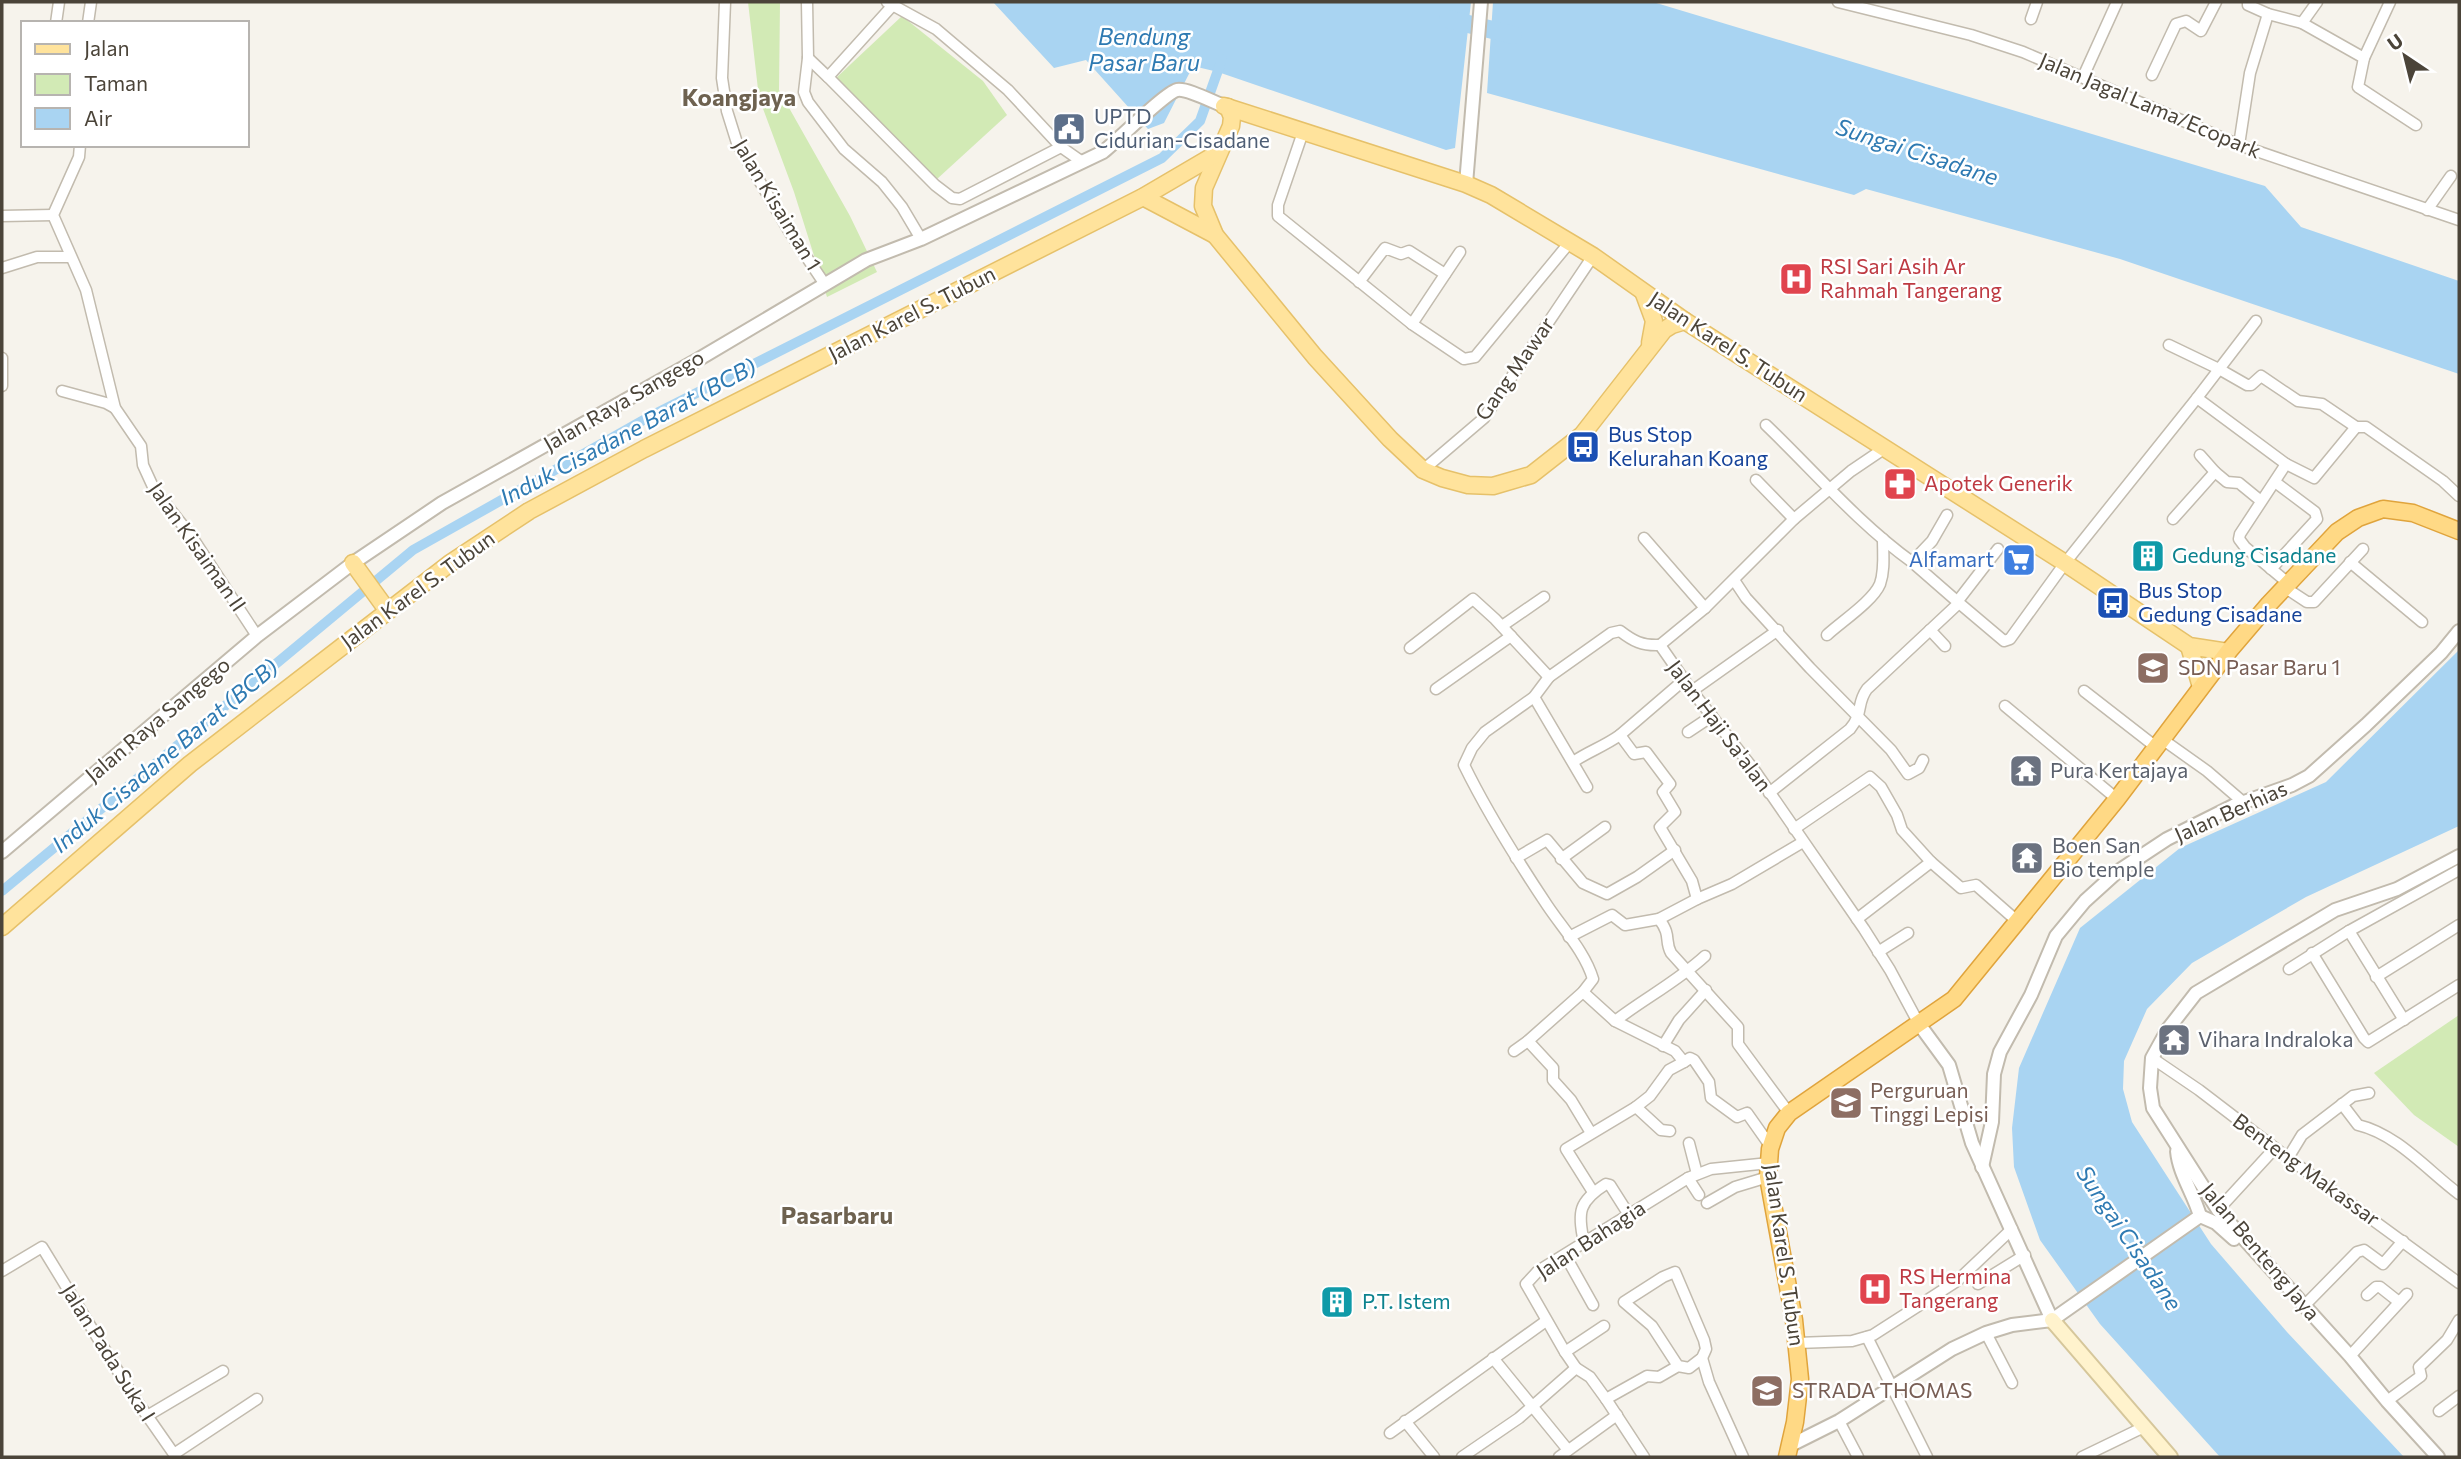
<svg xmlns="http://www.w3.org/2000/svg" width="2461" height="1459" font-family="Commissioner,sans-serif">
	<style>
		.green { fill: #d2eab5 }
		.water { fill: #a9d4f2 }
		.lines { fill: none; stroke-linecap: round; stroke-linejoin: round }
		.canal { stroke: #a9d4f2; stroke-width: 10 }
		.river { stroke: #a9d4f2; stroke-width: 18 }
		.minor-casing { stroke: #c2bbae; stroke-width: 13 }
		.tertiary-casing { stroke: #c2bbae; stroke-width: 16 }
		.secondary-casing { stroke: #d6c79b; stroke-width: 18 }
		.primary-casing { stroke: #e6c16a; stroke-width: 19 }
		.trunk-casing { stroke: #e0a43c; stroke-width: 19 }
		.minor { stroke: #fff; stroke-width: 10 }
		.tertiary { stroke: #fff; stroke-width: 12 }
		.secondary { stroke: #fff3cd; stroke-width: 14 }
		.primary { stroke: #ffe39c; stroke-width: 16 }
		.trunk { stroke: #ffd985; stroke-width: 16 }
		.labels { text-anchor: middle; stroke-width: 5; stroke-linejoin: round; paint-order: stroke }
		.street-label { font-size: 21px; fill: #4b4439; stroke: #fff }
		.service-label { font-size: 21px; fill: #4e5e75; stroke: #fff; text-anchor: start }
		.health-label { font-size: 21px; fill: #be3a42; stroke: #fff; text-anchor: start }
		.transit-label { font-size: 21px; fill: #164399; stroke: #fff; text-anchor: start }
		.culture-label { font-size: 21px; fill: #0d838f; stroke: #fff; text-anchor: start }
		.shop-label { font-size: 21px; fill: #366cbe; stroke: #fff; text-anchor: end }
		.education-label { font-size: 21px; fill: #785e54; stroke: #fff; text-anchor: start }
		.worship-label { font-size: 21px; fill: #5b616d; stroke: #fff; text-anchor: start }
		.water-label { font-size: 23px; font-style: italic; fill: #2e7ab2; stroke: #fff }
		.quarter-label { font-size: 24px; font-weight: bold; fill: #6e6250; stroke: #fff }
	</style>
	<rect width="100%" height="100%" fill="#f6f3ec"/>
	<g class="green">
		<path d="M748,2H780L779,90L850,216L877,272L827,297L794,192L759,98Z"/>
		<path d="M902,16L983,81L1007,115L937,179L835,79Z"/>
		<path d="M2459,1015V1147L2414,1115L2374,1073Z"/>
	</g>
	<g class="water">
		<path d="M993,2H1471L1455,148L1446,150L1218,72L1193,66L1164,123L1148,129L1086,60L1054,68Z"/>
		<path d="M1493,2H1653L2265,186L2301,227L2459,281V374L2120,259L1866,189L1854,195L1487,93Z"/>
		<path d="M2459,650V826L2306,897L2192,963L2147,1009L2124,1061L2123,1089L2132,1122L2211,1244L2287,1332L2404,1457H2220L2100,1324L2040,1240L2014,1167L2012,1128L2019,1068L2080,928L2180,848L2326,782Z"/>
	</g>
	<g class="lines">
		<path class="canal" d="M2,891L413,550L647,418L1162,158L1200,121L1222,59"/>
		<path class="river" d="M1448,19L1513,35"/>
		<defs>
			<g id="minor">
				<path d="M725,2L722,78L727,111L737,143L789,231L824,283"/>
				<path d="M807,2L808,58L804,92L808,102L844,149L882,182L902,207L921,239"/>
				<path d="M887,2L936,29L1008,90L1061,147L1081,161"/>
				<path d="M1838,2L1971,35L2023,52L2239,145L2459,220"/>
				<path d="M2248,2V5L2268,14L2302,23L2364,58"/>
				<path d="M2390,2L2364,58L2358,87L2416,125"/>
				<path d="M893,5L828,77L935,185L952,198L960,199L1061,147"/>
				<path d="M2031,19L2037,2"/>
				<path d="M56,23L59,2"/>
				<path d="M88,23L91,2"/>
				<path d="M2302,23L2317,2"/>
				<path d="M808,58L828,77"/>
				<path d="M2152,75L2176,24L2186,21L2201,31L2216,2"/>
				<path d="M2083,77L2117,2"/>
				<path d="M1303,132L1278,205V216L1412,324L1464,359L1475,357L1570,242"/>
				<path d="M80,145L79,157L53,215L86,290L115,408L141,446L143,465L154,489L192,537L257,636"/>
				<path d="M2239,145L2250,73L2268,14"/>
				<path d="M2427,210L2451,176"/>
				<path d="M2,216L53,215"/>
				<path d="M2,268L37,257H70"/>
				<path d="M1359,282L1385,248L1401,254L1409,251L1445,274"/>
				<path d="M1412,324L1460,252"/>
				<path d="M2169,345L2219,369L2247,385H2251L2261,376L2298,401L2322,404L2356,427H2366L2443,481L2459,496"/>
				<path d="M2,358V386"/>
				<path d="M62,391L106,403L115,408"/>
				<path d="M2197,398L2286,464L2240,534L2239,539L2245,547L2288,583"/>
				<path d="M1766,425C1814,471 1858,523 1912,562L1932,541L1947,515"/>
				<path d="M2286,464L2314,478L2356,427"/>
				<path d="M1423,470L1484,418L1593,256"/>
				<path d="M2215,472L2227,482L2239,483L2261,501"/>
				<path d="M1756,480L1794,519"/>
				<path d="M2173,519L2215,472L2200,455"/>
				<path d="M1644,538L1705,608"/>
				<path d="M1912,562L1959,603"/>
				<path d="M2350,562L2422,622"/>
				<path d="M2271,569L2317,519L2315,512L2275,482"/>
				<path d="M1734,580L1746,598L1810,668L1891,750L1908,774L1919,768L1923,760"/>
				<path d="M2284,587L2307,602H2314L2363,549"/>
				<path d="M1957,602L1998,549"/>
				<path d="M1502,626L1544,597"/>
				<path d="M1930,630L1945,646"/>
				<path d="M1827,635C1841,622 1873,601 1880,584C1885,570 1883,554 1883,539"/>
				<path d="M1660,645L1692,691L1755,771L1864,929L1890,970L1919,1024"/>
				<path d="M1660,645L1705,608L1794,519L1851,471L1885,448"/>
				<path d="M1410,648L1473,599L1495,619L1549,677"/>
				<path d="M1684,680L1620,735L1634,754L1646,752L1670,784L1663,792L1675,812L1660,827L1692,881L1697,899L1732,884L1803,842"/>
				<path d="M1436,689L1511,636"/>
				<path d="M1692,691L1778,630"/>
				<path d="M2084,691L2156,747"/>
				<path d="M1534,697L1587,787"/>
				<path d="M2005,706L2117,799"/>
				<path d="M1688,732L1712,716"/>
				<path d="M2162,739L2207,771L2243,802"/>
				<path d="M1573,762C1589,751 1603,747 1620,735"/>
				<path d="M1769,793L1850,729C1864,712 1856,704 1867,689L1959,603L2004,641L2010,639L2065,563L2197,398L2256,321"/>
				<path d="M1794,829L1870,777L1881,787L1897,815L1902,830L1931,862L1961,888L1976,885L2017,921"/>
				<path d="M1516,858L1547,840L1583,883L1607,894L1637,877L1675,850"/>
				<path d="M1561,859L1605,827"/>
				<path d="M1659,919C1672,936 1664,940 1671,953L1738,1027V1044L1789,1113"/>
				<path d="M1857,919L1931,862"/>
				<path d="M2349,931L2404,1020"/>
				<path d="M1569,937L1612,915L1625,925L1659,919L1697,899"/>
				<path d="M1878,952L1908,933"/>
				<path d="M2312,953L2364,1038L2368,1042L2459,985"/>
				<path d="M2289,969L2349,931L2459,870"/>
				<path d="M2376,977L2459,925"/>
				<path d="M1583,992L1615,1021L1675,1051L1684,1062L1669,1070L1650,1096L1636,1107L1566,1149L1593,1192"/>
				<path d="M1615,1021C1645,998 1678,981 1705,956"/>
				<path d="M1663,1046L1679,1020L1706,990"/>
				<path d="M1514,1051L1528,1041"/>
				<path d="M2152,1058L2199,1090L2288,1158L2459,1283"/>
				<path d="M1684,1062L1690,1058L1694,1060L1709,1082L1711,1098L1737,1117L1747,1113L1771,1147"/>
				<path d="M2342,1104L2358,1125C2397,1134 2428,1171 2459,1194"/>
				<path d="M1636,1107L1661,1130L1670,1131"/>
				<path d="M1591,1133L1571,1100L1553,1080V1068L1528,1041L1583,992L1593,979C1585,952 1563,929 1547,905C1517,860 1488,814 1464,765L1472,748L1485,732L1534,697L1549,677L1611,633L1620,631C1633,641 1642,646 1660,645"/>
				<path d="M1689,1143L1697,1174"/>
				<path d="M2288,1158L2302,1135L2353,1096L2369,1093"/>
				<path d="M1688,1178L1699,1195"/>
				<path d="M1707,1203L1735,1187L1768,1177"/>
				<path d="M2218,1210L2275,1148"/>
				<path d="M1584,1242C1577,1212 1579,1201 1606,1184L1610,1185L1629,1215"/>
				<path d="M1565,1255L1593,1305"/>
				<path d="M2,1271L42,1247L132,1394L176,1457"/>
				<path d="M1978,1284L2025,1255"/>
				<path d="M2367,1295L2376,1287H2380L2399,1302"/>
				<path d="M2304,1306L2357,1252L2364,1250L2383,1264L2403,1241"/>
				<path d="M1986,1333L2012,1383"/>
				<path d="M1867,1337L1927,1457"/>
				<path d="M1797,1343L1852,1341L1873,1335L1957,1281L2012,1229"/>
				<path d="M1565,1352L1604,1326"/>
				<path d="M2350,1356L2407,1294"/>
				<path d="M1493,1358L1568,1450"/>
				<path d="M1702,1358L1709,1382L1743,1457"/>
				<path d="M1606,1399L1647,1376L1659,1377L1678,1366L1689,1368L1702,1358L1706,1349L1704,1340L1675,1272L1663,1277L1624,1302L1652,1326L1678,1366"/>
				<path d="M2387,1401L2421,1376L2419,1367L2447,1340L2459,1320"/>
				<path d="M2439,1411L2459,1396"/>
				<path d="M147,1416L223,1371"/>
				<path d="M1405,1421L1434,1457"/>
				<path d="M1839,1421L1858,1457"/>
				<path d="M1390,1433L1546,1321"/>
				<path d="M174,1454L257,1399"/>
				<path d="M1462,1457L1519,1418L1576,1368"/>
				<path d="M1559,1457L1617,1415"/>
				<path d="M1644,1457L1606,1399L1590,1377L1576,1368L1565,1352L1526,1284L1538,1271L1688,1178L1711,1169L1769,1163"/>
				<path d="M2082,1457L2144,1427"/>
			</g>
			<g id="tertiary">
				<path d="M1466,184L1481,2"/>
				<path d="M2,852L257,636L353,563L442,503L699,359L866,260L921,239L1103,152C1117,141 1165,93 1177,90C1187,88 1213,102 1224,106"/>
				<path d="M1919,1024L1949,1065L1972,1143L2052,1320"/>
				<path d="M2177,1151C2179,1174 2194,1194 2200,1216"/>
				<path d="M1982,1167L1992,1122L1994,1074L2000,1052L2031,995L2056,936L2085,901L2117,872L2167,839L2233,806L2292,785L2309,776L2366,725L2441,653L2459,631"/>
				<path d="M2200,1216L2216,1223L2234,1239"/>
				<path d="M1789,1446L1839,1421L1952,1349L1986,1333L2012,1325L2052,1320L2200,1216"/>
				<path d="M2438,1457L2387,1401L2350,1356L2218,1210L2153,1108L2150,1088L2152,1058L2168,1029L2196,993L2335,910L2397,889L2459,856"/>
			</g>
			<path id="secondary" d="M2052,1320L2170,1457"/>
			<g id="primary">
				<path d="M1224,106L1466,184L1491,195L1593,256L1685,321L2065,563L2189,646L2228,652"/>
				<path d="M1228,107L1232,117L1231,126L1204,188L1203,206L1215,235L1315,357L1390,439L1423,470L1442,478L1468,485L1493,486L1531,475L1582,435L1664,330L1672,325L1685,321"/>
				<path d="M1143,197L1215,235"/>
				<path d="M1644,294L1654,321L1650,343"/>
				<path d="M353,563L387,610"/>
				<path d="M2189,646L2201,687"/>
				<path d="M2,927L190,764L449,564L529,511L644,449L1143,197L1218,153"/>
			</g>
			<path id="trunk" d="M1787,1457L1795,1422L1800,1379L1794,1320L1768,1177L1770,1149L1777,1128L1789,1113L1954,999L2117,799L2228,652L2269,604L2337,532L2358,518L2383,509L2413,513L2459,531"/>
		</defs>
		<use href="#minor" class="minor-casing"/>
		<use href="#tertiary" class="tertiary-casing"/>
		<use href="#secondary" class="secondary-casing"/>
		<use href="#primary" class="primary-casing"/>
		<use href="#trunk" class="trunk-casing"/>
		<use href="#minor" class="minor"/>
		<use href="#tertiary" class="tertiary"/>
		<use href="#secondary" class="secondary"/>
		<use href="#primary" class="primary"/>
		<use href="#trunk" class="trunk"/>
	</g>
	<defs>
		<symbol id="civic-square" viewBox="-11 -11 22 22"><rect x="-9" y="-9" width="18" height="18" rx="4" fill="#5c6f8a" stroke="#fff"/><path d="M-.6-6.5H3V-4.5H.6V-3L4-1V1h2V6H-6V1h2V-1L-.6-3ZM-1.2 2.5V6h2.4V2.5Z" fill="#fff"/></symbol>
		<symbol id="hospital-square" viewBox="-11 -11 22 22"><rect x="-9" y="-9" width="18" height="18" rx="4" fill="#e0444e" stroke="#fff"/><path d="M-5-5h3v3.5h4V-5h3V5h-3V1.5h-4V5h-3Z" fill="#fff"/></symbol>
		<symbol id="bus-square" viewBox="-11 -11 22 22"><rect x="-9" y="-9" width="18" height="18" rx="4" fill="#1a4fb4" stroke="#fff"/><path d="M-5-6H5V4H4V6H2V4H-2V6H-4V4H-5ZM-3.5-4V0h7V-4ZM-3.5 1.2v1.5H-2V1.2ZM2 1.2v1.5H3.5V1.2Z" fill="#fff"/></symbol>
		<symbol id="pharmacy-square" viewBox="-11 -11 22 22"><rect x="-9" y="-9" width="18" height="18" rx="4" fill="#e0444e" stroke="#fff"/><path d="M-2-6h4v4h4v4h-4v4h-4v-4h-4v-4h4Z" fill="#fff"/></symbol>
		<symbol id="building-square" viewBox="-11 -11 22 22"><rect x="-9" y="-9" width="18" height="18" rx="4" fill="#0f9aa8" stroke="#fff"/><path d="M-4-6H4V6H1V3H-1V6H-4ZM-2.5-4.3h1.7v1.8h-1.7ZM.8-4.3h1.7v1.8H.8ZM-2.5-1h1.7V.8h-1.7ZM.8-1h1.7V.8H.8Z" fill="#fff"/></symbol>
		<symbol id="supermarket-square" viewBox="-11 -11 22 22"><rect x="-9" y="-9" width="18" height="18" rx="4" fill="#3f7fe0" stroke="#fff"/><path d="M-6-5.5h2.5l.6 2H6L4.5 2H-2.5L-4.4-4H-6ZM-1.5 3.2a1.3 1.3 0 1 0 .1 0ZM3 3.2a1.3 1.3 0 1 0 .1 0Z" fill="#fff"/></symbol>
		<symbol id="school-square" viewBox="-11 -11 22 22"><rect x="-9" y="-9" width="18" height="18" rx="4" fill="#8d6e63" stroke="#fff"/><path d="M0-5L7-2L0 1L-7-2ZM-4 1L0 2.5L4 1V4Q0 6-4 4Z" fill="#fff"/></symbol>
		<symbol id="temple-square" viewBox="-11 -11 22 22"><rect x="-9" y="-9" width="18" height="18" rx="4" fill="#6b7280" stroke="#fff"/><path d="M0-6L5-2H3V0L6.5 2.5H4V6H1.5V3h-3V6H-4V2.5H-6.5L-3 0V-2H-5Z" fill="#fff"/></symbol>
		<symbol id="university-square" viewBox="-11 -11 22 22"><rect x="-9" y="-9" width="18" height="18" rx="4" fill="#8d6e63" stroke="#fff"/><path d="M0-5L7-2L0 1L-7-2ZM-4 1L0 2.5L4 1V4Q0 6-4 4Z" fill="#fff"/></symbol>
	</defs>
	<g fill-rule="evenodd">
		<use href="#civic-square" x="1050" y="110" width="38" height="38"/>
		<use href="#hospital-square" x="1777" y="260" width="38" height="38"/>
		<use href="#bus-square" x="1564" y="428" width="38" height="38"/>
		<use href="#pharmacy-square" x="1881" y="465" width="38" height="38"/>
		<use href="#building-square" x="2129" y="537" width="38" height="38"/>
		<use href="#supermarket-square" x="2000" y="541" width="38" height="38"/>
		<use href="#bus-square" x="2094" y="584" width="38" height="38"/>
		<use href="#school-square" x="2134" y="649" width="38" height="38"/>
		<use href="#temple-square" x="2007" y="752" width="38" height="38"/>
		<use href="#temple-square" x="2008" y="839" width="38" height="38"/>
		<use href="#temple-square" x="2155" y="1021" width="38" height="38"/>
		<use href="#university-square" x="1827" y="1084" width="38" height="38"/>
		<use href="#hospital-square" x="1856" y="1270" width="38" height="38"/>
		<use href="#building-square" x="1318" y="1283" width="38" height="38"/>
		<use href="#school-square" x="1748" y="1372" width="38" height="38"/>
	</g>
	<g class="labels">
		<g class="street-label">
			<text transform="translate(2150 106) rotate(23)" y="7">Jalan Jagal Lama/Ecopark</text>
			<text transform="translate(777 205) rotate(59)" y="7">Jalan Kisaiman 1</text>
			<text transform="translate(912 314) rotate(-27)" y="7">Jalan Karel S. Tubun</text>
			<text transform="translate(1728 347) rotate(33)" y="7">Jalan Karel S. Tubun</text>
			<text transform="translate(1515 369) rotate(-55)" y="7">Gang Mawar</text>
			<text transform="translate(624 401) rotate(-30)" y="7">Jalan Raya Sangego</text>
			<text transform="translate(197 547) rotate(55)" y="7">Jalan Kisaiman II</text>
			<text transform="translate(418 590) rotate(-36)" y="7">Jalan Karel S. Tubun</text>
			<text transform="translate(158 720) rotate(-40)" y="7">Jalan Raya Sangego</text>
			<text transform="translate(1719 726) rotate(53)" y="7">Jalan Haji Sa'alan</text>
			<text transform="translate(2231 812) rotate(-24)" y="7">Jalan Berhias</text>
			<text transform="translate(2306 1170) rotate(36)" y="7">Benteng Makassar</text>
			<text transform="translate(1591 1240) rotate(-33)" y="7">Jalan Bahagia</text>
			<text transform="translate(2260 1252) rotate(50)" y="7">Jalan Benteng Jaya</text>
			<text transform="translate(1784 1255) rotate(82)" y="7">Jalan Karel S. Tubun</text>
			<text transform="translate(108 1353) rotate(58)" y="7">Jalan Pada Suka I</text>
		</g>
		<g class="service-label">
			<text x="1094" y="124">UPTD<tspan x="1094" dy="24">Cidurian-Cisadane</tspan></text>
		</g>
		<g class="health-label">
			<text x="1820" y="274">RSI Sari Asih Ar<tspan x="1820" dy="24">Rahmah Tangerang</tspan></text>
			<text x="1924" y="491">Apotek Generik</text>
			<text x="1899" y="1284">RS Hermina<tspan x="1899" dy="24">Tangerang</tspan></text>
		</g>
		<g class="transit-label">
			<text x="1608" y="442">Bus Stop<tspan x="1608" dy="24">Kelurahan Koang</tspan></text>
			<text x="2138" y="598">Bus Stop<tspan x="2138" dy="24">Gedung Cisadane</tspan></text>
		</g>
		<g class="culture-label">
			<text x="2172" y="563">Gedung Cisadane</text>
			<text x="1362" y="1309">P.T. Istem</text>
		</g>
		<g class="shop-label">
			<text x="1994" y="567">Alfamart</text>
		</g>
		<g class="education-label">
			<text x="2178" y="675">SDN Pasar Baru 1</text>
			<text x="1870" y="1098">Perguruan<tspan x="1870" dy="24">Tinggi Lepisi</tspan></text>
			<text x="1792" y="1398">STRADA THOMAS</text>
		</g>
		<g class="worship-label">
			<text x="2050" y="778">Pura Kertajaya</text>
			<text x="2052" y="853">Boen San<tspan x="2052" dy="24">Bio temple</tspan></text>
			<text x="2198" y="1047">Vihara Indraloka</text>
		</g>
		<g class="water-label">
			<text x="1144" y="45">Bendung<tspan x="1144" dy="26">Pasar Baru</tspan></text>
			<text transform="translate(1917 152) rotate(18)" y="8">Sungai Cisadane</text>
			<text transform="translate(628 432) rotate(-28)" y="8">Induk Cisadane Barat (BCB)</text>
			<text transform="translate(165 756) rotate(-40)" y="8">Induk Cisadane Barat (BCB)</text>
			<text transform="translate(2129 1238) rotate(56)" y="8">Sungai Cisadane</text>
		</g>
		<g class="quarter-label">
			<text x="739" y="106">Koangjaya</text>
			<text x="837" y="1224">Pasarbaru</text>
		</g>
	</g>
	<rect width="2461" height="1459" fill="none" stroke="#4b4439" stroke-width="7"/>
	<rect x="21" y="21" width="228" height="126" fill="#ffffff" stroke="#b7b4b0" stroke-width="2"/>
	<rect x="35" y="44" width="35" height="10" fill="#ffe39c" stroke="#b7b4b0" stroke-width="2"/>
	<text x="84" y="56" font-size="21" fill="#4b4439">Jalan</text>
	<rect x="35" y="74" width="35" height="21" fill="#d2eab5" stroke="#b7b4b0" stroke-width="2"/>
	<text x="84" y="91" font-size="21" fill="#4b4439">Taman</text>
	<rect x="35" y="108" width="35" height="21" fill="#a9d4f2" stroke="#b7b4b0" stroke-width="2"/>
	<text x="84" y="126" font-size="21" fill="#4b4439">Air</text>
	<g transform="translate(2405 56) rotate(325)" stroke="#ffffff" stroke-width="5" paint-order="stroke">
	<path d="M0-5L12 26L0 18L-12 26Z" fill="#4b4439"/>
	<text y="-10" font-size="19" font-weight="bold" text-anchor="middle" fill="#4b4439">U</text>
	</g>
</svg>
